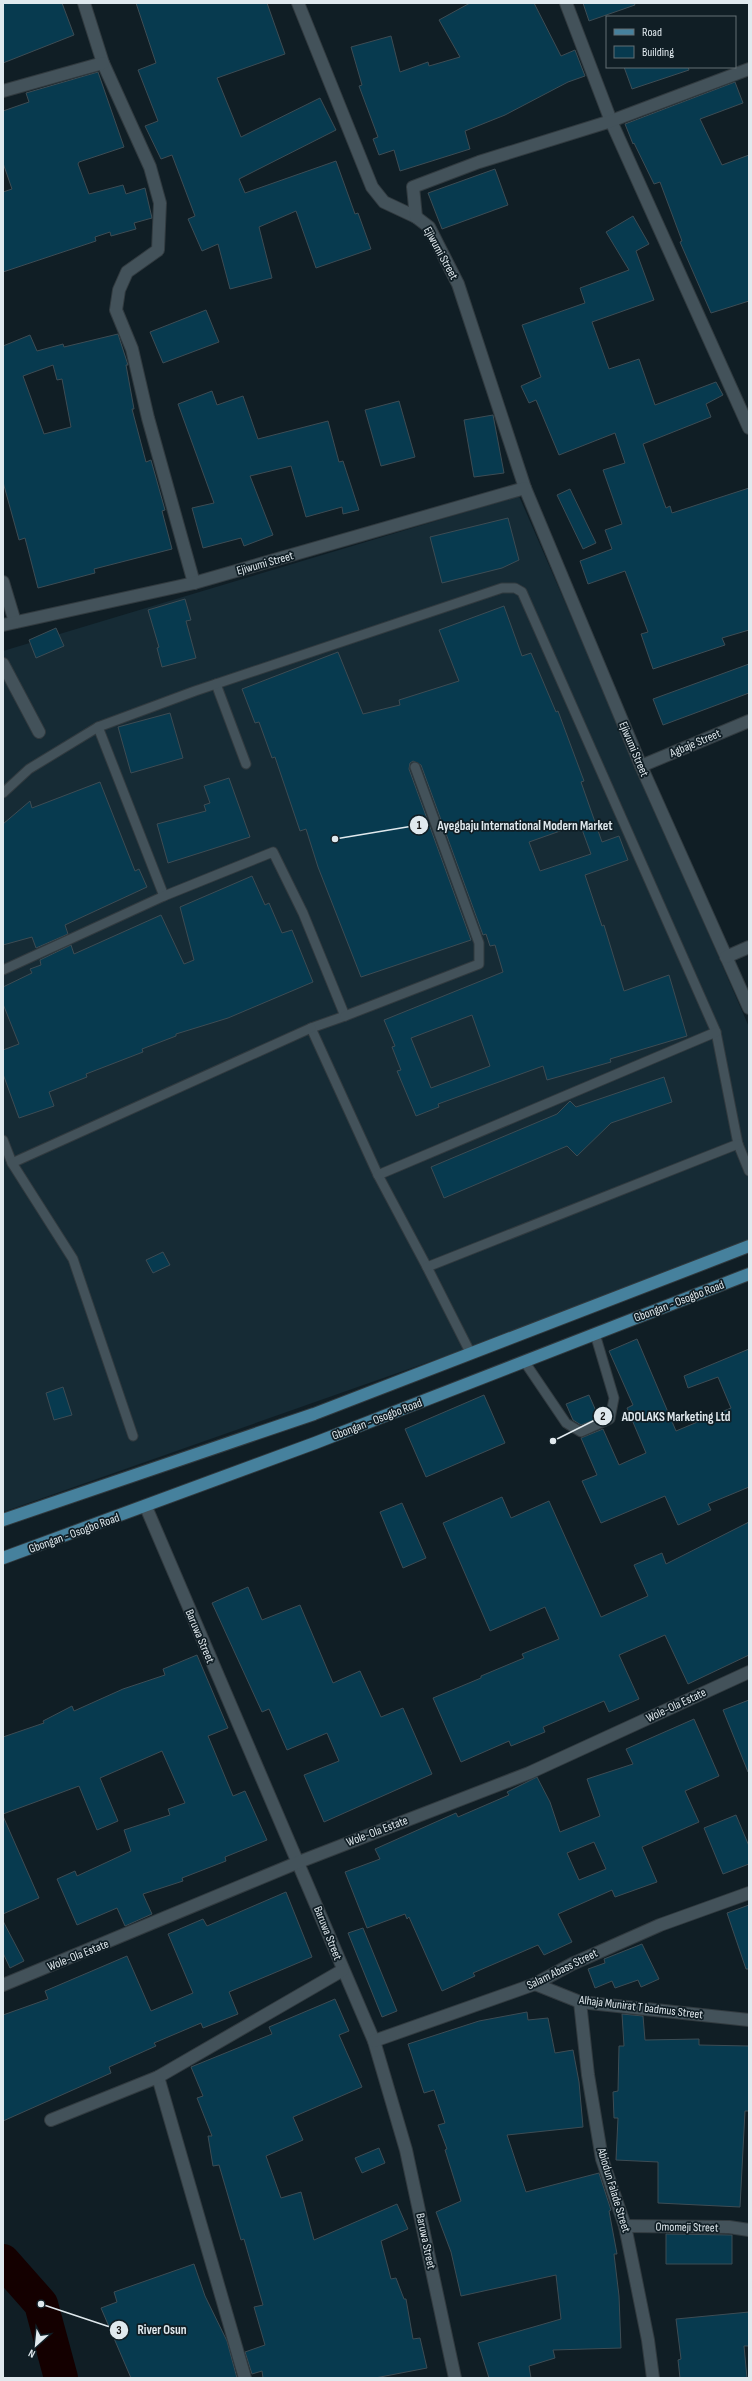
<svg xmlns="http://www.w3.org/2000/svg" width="752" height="2381" font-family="'Sofia Sans Condensed',sans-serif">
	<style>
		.built { fill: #162b35 }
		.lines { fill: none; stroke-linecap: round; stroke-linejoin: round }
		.river { stroke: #140000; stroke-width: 34 }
		.building { fill: #073a4f; stroke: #3d4c54; fill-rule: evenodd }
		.service-casing { stroke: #313a3f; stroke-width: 11 }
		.minor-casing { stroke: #313a3f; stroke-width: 14 }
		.primary-casing { stroke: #313a3f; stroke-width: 14 }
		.service { stroke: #43525a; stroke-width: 9 }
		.minor { stroke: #43525a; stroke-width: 12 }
		.primary { stroke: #46819d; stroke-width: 12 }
		.labels { text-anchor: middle; stroke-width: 3.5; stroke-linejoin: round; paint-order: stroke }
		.street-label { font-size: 12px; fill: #e0e9ee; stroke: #101e25 }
		.leader { fill: none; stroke: #e0e9ee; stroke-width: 1.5 }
		.callout-dot { fill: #e0e9ee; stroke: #101e25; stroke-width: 1.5 }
		.mark-label { font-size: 12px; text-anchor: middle; font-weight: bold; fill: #111 }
		.callout-label { font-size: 13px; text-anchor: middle; font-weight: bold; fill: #e0e9ee; stroke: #101e25; stroke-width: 3.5; stroke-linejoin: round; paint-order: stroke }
	</style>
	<rect width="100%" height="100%" fill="#101e25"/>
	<path class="built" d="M519,496L749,1027V1240L480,1344L3,1512V651Z"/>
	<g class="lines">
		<path class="river" d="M3,2261L41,2304L61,2378"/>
	</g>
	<g class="building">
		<path d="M3,3H62L74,35L3,63Z"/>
		<path d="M136,3H267L285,54L217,78L241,137L320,98L336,130L239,179L245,193L336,161L355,214L358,213L371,249L316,268L296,211L259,227L272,278L230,289L218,244L202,251L188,219L195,216L172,155L161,159L145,126L158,121L138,70L156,63Z"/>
		<path d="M470,3H534L561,56L575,50L585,76L568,82L505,115L465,131L470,149L400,171L394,150L379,155L373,139L378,137L359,86L362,85L351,47L391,36L400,72L428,62L429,66L460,57L439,20Z"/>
		<path d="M583,3H634L635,5L589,21Z"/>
		<path d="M624,67H688L689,70L632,89Z"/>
		<path d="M98,72L124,147L79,162L78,164L89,194L123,185L126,194L145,188L152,218L134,223L136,229L111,236L110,232L95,237L96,241L3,272V192L12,189L3,163V111L29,102L26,93Z"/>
		<path d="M735,82L743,103L700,119L722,165L749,155V301L711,313L680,242L682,241L660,182L654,184L634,143L633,144L625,124Z"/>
		<path d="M495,169L508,205L442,229L428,193Z"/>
		<path d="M633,216L649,244L636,251L654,300L592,322L609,369L639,359L655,405L716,382L723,395L706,404L711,417L643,444L666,508L670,506L672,513L749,488V630L722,638L725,645L653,669L641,634L648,632L625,571L588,584L580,561L612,549L605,530L622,524L603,470L625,463L615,433L559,455L536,400L529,403L521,386L541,377L522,325L585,303L580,288L629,270L606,232Z"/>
		<path d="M206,310L219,342L163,363L150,332Z"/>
		<path d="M118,334L128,365H126L134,409H132L146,462L151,460L165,510L162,511L172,549L94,569L95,573L38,588L25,538L19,540L3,482V346L30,335L37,351L63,344L64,347ZM53,365L57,380L62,379L71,427L44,434L23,376Z"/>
		<path d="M212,391L217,405L243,396L258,439L328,421L339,462L343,461L359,510L343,514L342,507L306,517L291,466L250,476L273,535L244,546L241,538L203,548L192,508L214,503L178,404Z"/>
		<path d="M399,401L415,457L381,466L365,410Z"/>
		<path d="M493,415L504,473L474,477L464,420Z"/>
		<path d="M570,489L596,543L583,549L557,495Z"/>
		<path d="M508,518L519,560L502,568L442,583L430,537Z"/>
		<path d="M185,599L191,620L186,621L196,658L162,667L157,648L159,647L148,610Z"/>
		<path d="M504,606L522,656L531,653L556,712L558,711L584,781L581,782L602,842L619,836L628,860L585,875L602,926L604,925L624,991L669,975L687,1036L610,1059L611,1062L547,1080L543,1066L438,1104L439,1107L416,1116L397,1071L401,1070L392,1047L395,1046L384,1020L503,972L495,945L490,946L486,934L483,935L421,765L413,761L410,763L409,769L471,940L361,977L318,867L306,829L300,831L275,757L272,758L259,722L255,723L242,689L338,652L363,714L400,705L399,700L459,681L439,630ZM580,824L591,854L540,871L529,842ZM472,1015L490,1066L431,1088L411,1038Z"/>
		<path d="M56,628L64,646L36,658L29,640Z"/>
		<path d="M749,664V693L663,725L653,699Z"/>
		<path d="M170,713L183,758L131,773L118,727Z"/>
		<path d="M229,778L250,837L168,863L157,824L206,811L204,805L210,803L204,786Z"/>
		<path d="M100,782L135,871L139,869L147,887L65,925L68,934L36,948L32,937L3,945V824L30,801L32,808Z"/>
		<path d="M252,876L265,905L269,903L282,933L292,930L313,982L228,1018L176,1034V1036L142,1049L143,1052L86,1074L87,1077L49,1092L54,1106L19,1118L3,1074V1050L19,1044L3,1004V987L32,973L30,969L41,965L40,960L71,945L74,954L161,915L184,964L194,960L180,907Z"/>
		<path d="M664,1077L672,1102L611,1123L577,1156L567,1146L444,1198L431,1167L557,1114L570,1101L576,1107Z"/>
		<path d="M163,1252L170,1265L153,1273L146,1260Z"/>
		<path d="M637,1339L676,1431L731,1408L718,1377L688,1388L684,1376L749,1349V1487L708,1504L711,1510L678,1525L665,1496L601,1523L582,1481L597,1475L581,1438L603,1429L619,1465L646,1453L627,1408L633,1405L609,1351Z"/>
		<path d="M63,1387L72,1415L54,1420L46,1393Z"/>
		<path d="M484,1395L505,1443L426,1477L405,1429Z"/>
		<path d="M589,1395L599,1418L581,1425L573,1420L566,1404Z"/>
		<path d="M502,1497L511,1518L549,1501L601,1617L648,1596L634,1565L662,1553L666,1564L749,1522V1655L688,1684L665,1635L619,1655L639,1699L609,1712L604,1701L543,1727L545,1732L511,1746L509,1741L461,1762L433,1698L481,1678V1676L524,1658L522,1654L559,1639L545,1607L490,1631L443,1523Z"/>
		<path d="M402,1503L426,1558L403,1568L380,1512Z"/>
		<path d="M248,1587L262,1620L300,1605L333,1683L360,1671L381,1717L403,1708L432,1774L324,1822L304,1775L339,1761L327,1733L287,1750L269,1709L262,1712L212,1603Z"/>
		<path d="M197,1655L228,1728L208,1736L233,1796L245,1791L267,1840L225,1857L226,1861L182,1878L183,1881L143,1894L152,1914L125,1926L117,1908L77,1925L57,1879L75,1871L77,1876L131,1851L124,1830L170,1815L168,1809L185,1803L162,1751L100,1778L118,1821L97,1830L79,1786L3,1814V1737L44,1723L43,1721L72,1706L74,1711L123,1689L165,1675L163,1669Z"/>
		<path d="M749,1700V1772H748L723,1710Z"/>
		<path d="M694,1719L719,1776L685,1791L699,1822L642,1847L657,1882L615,1897L612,1890L558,1914L572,1942L544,1955L538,1945L473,1973L475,1976L442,1991L409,1917L407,1919L405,1914L367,1928L345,1872L380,1859L375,1849L456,1813L458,1817L509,1795L507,1792L537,1777L550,1802L560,1832L600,1816L587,1779L633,1764L626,1749ZM594,1842L606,1869L579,1880L567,1853Z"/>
		<path d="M736,1815L749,1846V1864L723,1874L704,1828Z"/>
		<path d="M3,1816L39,1898L3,1914Z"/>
		<path d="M286,1892L312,1957L229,1992L238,2014L203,2028L201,2023L154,2043L156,2046L109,2067L111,2073L3,2121V2015L48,1999L45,1991L127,1956L151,2011L193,1993L168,1934L203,1919L207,1926Z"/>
		<path d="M749,1905V1969H746L727,1913Z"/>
		<path d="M3,1921L24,1961L10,1968L3,1953Z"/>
		<path d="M363,1928L397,2011L382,2017L348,1933Z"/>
		<path d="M642,1944L659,1979L641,1987L638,1980L615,1988L612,1981L595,1988L588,1969L605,1963L604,1959Z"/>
		<path d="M335,1999L349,2031L339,2035L362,2087L293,2117L303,2140L266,2156L281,2198L301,2192L314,2240L397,2204L408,2229L381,2241L391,2279L396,2278L404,2299H406L413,2339L420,2338L427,2368L375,2378H263L262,2371L252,2374L245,2352L265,2345L254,2307L263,2305L244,2239L241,2240L219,2165L213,2166L208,2136H212L197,2098L203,2096L191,2067L272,2034L269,2027Z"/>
		<path d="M527,2012L528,2020L548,2018L555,2053L573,2050L579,2082L583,2127L507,2135L526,2192L599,2173L611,2210L609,2211L617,2254H614L619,2296L621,2348L553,2350L555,2358L529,2366L531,2378H489L478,2343L561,2319L556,2275L461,2296L451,2252L436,2212L461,2201L445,2150L447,2149L438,2125L445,2123L434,2090L424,2093L408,2044L479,2021Z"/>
		<path d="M622,2014L643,2016L645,2040L699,2039V2045L749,2046V2111H745L740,2207L658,2203V2162L616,2160L618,2118H614L613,2092L618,2091L619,2046H624Z"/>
		<path d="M379,2148L385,2163L362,2173L355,2158Z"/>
		<path d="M666,2234L732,2235V2264H666Z"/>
		<path d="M194,2264L205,2296L227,2341L237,2378H131L101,2308L117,2302L114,2292Z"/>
		<path d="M749,2312V2346H744L747,2378H680L678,2360L681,2359L676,2319Z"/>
	</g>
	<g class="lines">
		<defs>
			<g id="service">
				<path d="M216,684L246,764"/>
				<path d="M98,727L164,896"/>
				<path d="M3,793L29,769L98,727L195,691L502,588H515L522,592L716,1032L738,1144L749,1171"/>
				<path d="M3,970L164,896L273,852L303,913L345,1016L311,1028L378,1175L427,1267L471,1354"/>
				<path d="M345,1016L479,964V943L415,767"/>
				<path d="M3,1140L12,1163"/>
				<path d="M378,1175L716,1032"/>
				<path d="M427,1267L738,1144"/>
				<path d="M524,1361L566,1423L581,1432L610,1419L614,1398L595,1334"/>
				<path d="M133,1436L73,1259L12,1163L311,1028"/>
			</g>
			<g id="minor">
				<path d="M84,3L103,63L150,167L160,203L158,250L127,272L119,290L116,310L132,349L148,418L194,583"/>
				<path d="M298,3L372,187L384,202L416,217L429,227L458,284L525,488"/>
				<path d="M566,3L611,121L749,428"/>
				<path d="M3,91L103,63"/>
				<path d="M416,217L413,187L479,162L611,121L749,69"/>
				<path d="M3,582L15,622"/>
				<path d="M3,625L194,583L525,488L641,766L749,1008"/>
				<path d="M3,664L39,732"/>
				<path d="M641,766L749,721"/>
				<path d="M726,957L749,947"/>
				<path d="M146,1507L374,2041L406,2150L455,2378"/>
				<path d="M535,1984L580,2002L749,2020"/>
				<path d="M3,1985L299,1862L529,1773L749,1672"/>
				<path d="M580,2002L588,2075L602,2159L625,2226L648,2340L653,2378"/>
				<path d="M374,2041L535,1984L572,1964L660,1925L749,1893"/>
				<path d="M158,2077L245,2378"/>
				<path d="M51,2120L158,2077L343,1970"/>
				<path d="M625,2226L729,2227L749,2230"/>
			</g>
			<g id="primary">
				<path d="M3,1520L314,1414L749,1246"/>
				<path d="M3,1558L315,1443L749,1274"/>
			</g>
		</defs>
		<use href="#service" class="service-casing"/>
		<use href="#minor" class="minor-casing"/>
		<use href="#primary" class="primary-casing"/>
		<use href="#service" class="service"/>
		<use href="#minor" class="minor"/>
		<use href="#primary" class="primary"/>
	</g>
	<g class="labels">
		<g class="street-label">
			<text transform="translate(441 253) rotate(61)" y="4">Ejiwumi Street</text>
			<text transform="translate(265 563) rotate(-16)" y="4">Ejiwumi Street</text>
			<text transform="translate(695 743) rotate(-23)" y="4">Agbaje Street</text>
			<text transform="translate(634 749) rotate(67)" y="4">Ejiwumi Street</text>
			<text transform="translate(679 1301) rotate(-21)" y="4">Gbongan - Osogbo Road</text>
			<text transform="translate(377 1419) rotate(-21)" y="4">Gbongan - Osogbo Road</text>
			<text transform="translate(74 1533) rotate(-20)" y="4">Gbongan - Osogbo Road</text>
			<text transform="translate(200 1636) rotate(67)" y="4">Baruwa Street</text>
			<text transform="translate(676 1705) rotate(-25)" y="4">Wole-Ola Estate</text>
			<text transform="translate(377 1831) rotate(-21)" y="4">Wole-Ola Estate</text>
			<text transform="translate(328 1933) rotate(68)" y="4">Baruwa Street</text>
			<text transform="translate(78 1955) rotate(-22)" y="4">Wole-Ola Estate</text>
			<text transform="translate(562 1969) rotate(-26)" y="4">Salam Abass Street</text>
			<text transform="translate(641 2007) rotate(7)" y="4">Alhaja Munirat T badmus Street</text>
			<text transform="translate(614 2190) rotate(73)" y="4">Abiodun Falade Street</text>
			<text transform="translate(687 2227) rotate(1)" y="4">Omomeji Street</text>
			<text transform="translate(426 2241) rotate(78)" y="4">Baruwa Street</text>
		</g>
	</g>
	<path class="leader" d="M335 839L419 825M553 1441L603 1416M41 2304L119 2330"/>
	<g class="callout-dot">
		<circle cx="335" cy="839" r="4"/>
		<circle cx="553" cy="1441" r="4"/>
		<circle cx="41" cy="2304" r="4"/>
		<circle cx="419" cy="825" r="10"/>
		<circle cx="603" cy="1416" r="10"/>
		<circle cx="119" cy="2330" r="10"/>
	</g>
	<g class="mark-label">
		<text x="419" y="829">1</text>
		<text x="603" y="1420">2</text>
		<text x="119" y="2334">3</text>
	</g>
	<g class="callout-label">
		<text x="525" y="830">Ayegbaju International Modern Market</text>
		<text x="676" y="1421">ADOLAKS Marketing Ltd</text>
		<text x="162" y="2334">River Osun</text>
	</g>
	<rect width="752" height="2381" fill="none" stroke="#e0e9ee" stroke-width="8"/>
	<rect x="606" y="16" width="130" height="52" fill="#101e25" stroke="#636f75"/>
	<rect x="614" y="29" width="20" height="6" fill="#46819d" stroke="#636f75"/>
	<text x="642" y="36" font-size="12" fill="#e0e9ee">Road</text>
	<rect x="614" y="46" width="20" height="12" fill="#073a4f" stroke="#636f75"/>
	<text x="642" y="56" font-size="12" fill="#e0e9ee">Building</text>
	<g transform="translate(36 2345) rotate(207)" stroke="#101e25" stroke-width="3" paint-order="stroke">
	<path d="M0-3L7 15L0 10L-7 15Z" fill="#e0e9ee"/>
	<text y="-6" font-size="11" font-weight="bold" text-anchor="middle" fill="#e0e9ee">N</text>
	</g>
</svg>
